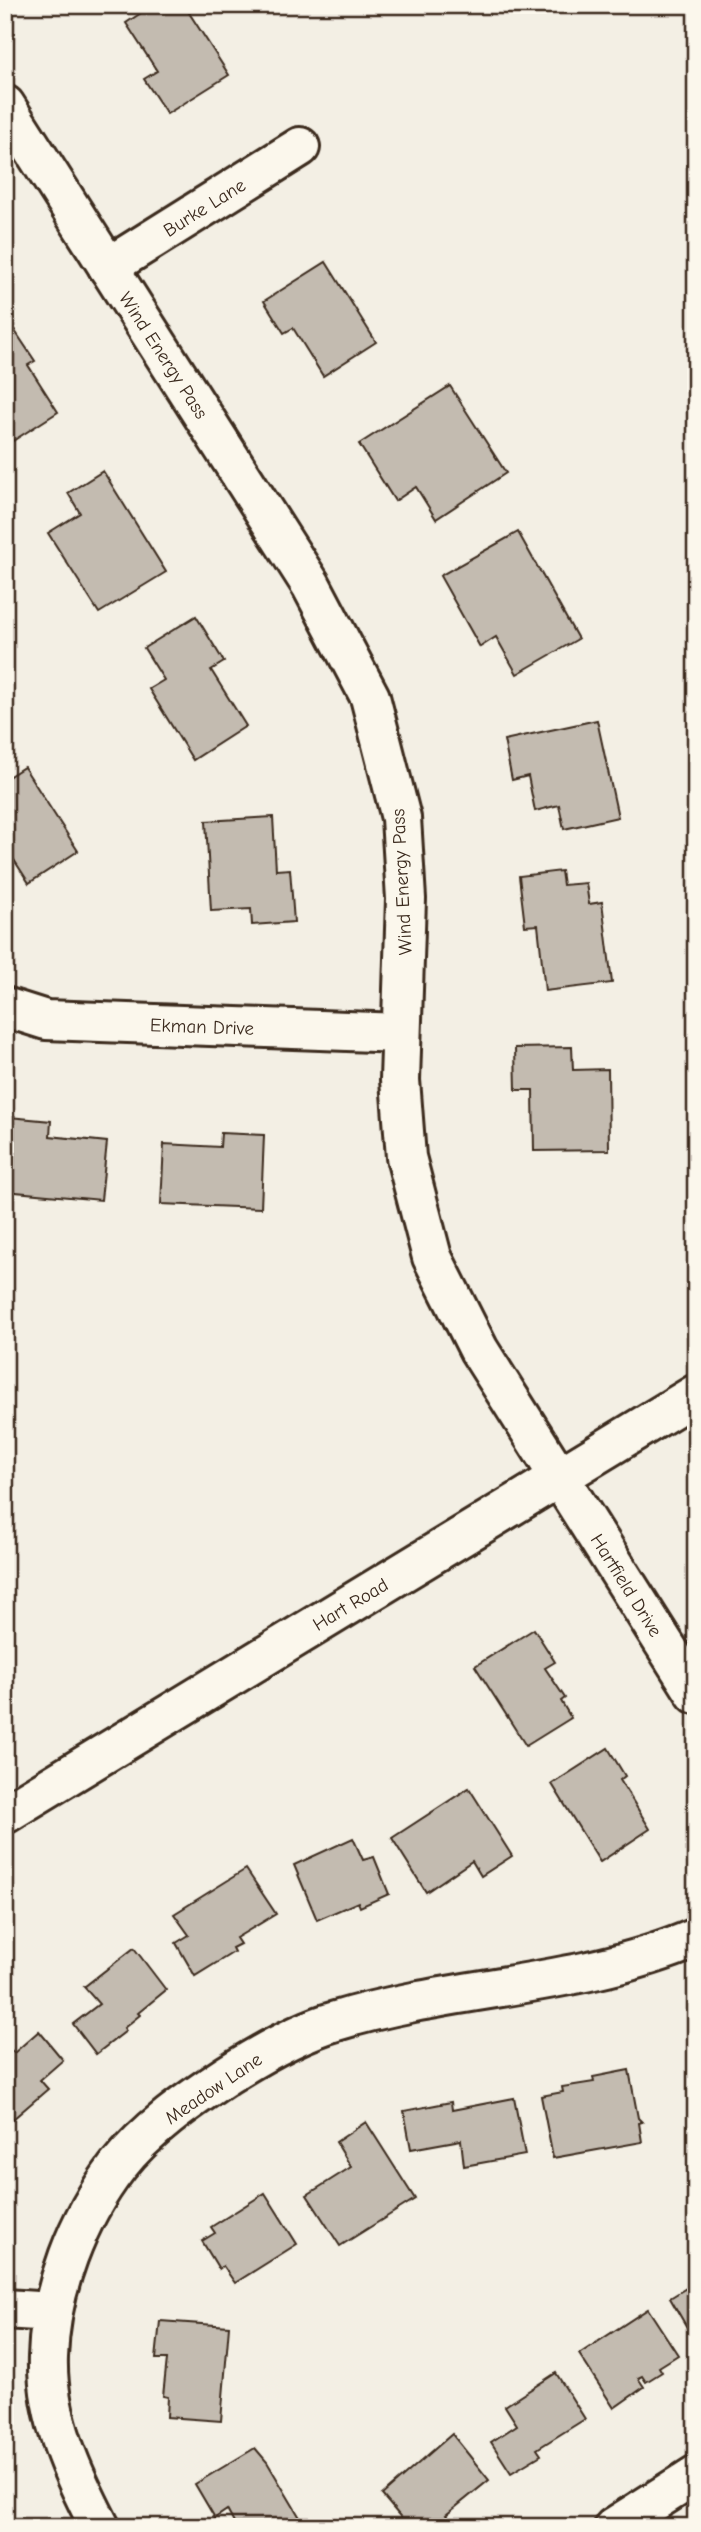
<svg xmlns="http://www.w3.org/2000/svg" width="701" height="2532" font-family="'Comic Neue',sans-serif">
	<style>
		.building { fill: #c3bbb0; stroke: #3b2a1e; stroke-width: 2 }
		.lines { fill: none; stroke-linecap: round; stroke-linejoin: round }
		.minor-casing { stroke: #3b2a1e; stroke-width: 44 }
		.minor { stroke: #fbf7ec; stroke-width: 38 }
		.labels { text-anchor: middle; stroke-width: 5; stroke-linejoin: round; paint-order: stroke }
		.street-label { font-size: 19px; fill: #3b2a1e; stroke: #fbf7ec }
	</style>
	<rect width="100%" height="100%" fill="#f3efe4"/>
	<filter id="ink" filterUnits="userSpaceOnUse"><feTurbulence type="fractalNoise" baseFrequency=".0143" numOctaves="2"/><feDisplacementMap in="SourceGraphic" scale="14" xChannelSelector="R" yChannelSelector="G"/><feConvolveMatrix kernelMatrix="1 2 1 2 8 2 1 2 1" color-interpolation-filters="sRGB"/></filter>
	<g filter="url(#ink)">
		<g class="building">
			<path d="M153,5H184L229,75L167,114L144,79L157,71L126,23Z"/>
			<path d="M326,262L376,342L323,376L293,328L284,333L264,301Z"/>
			<path d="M5,316L35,361L28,365L58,412L5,446Z"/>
			<path d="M450,386L506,473L436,519L416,487L395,501L359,444Z"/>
			<path d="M103,471L166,572L99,613L48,533L80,513L68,493Z"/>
			<path d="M518,532L578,639L517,674L496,637L480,647L440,576Z"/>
			<path d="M196,616L224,662L211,670L246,726L193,760L149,689L164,680L144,648Z"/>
			<path d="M597,720L618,817L564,829L559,805L535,811L528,776L512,780L504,740Z"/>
			<path d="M24,767L78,851L29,883L5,846V779Z"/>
			<path d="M273,817L276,870L290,869L294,922L252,925L251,909L211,911L206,821Z"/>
			<path d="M561,871L563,885L586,883L589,904L602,902L612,983L545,991L538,925L525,926L519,876Z"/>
			<path d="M572,1047L573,1070L608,1069L609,1150L534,1151L533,1090H516L515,1048Z"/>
			<path d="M9,1117L51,1121L50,1136L107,1142L101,1200L5,1191Z"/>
			<path d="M221,1133L264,1135L261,1208L161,1204L164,1144L220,1147Z"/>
			<path d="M534,1629L555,1662L545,1668L565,1698L561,1701L571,1718L526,1746L475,1666Z"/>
			<path d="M608,1748L625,1776L620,1780L650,1829L600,1862L552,1784Z"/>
			<path d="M469,1788L512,1856L481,1876L472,1861L426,1892L392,1838Z"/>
			<path d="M353,1838L363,1860L374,1857L389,1894L360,1907L358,1902L317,1920L294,1865Z"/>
			<path d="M246,1869L276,1914L236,1938L240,1944L232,1948L234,1952L195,1976L176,1943L189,1935L174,1914Z"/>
			<path d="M134,1948L166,1990L138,2013L140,2015L124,2028L126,2031L96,2054L73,2024L99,2004L84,1987Z"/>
			<path d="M39,2031L63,2060L40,2080L48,2089L6,2125L5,2055L11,2050L14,2053Z"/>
			<path d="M629,2070L638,2118L642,2122L639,2123L642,2142L553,2158L541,2096L563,2092L562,2087L594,2082L593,2077Z"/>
			<path d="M514,2098L525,2155L464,2166L461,2140L411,2149L404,2111L451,2102L452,2110Z"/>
			<path d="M366,2122L415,2199L340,2246L307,2195L351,2167L336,2142Z"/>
			<path d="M265,2193L297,2244L235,2283L223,2266L219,2269L202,2241L215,2233L211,2227Z"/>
			<path d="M696,2282V2343L670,2298Z"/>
			<path d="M648,2309L678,2355L659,2367L662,2372L646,2382L642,2376L638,2378L644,2387L614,2408L579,2354Z"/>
			<path d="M160,2321L229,2326L221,2421L167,2417L168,2397L163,2396L167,2359H156Z"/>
			<path d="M556,2373L585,2419L537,2449L541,2455L511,2473L491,2442L517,2425L505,2406Z"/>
			<path d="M452,2434L489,2480L446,2515L451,2521L445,2527H409L382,2495Z"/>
			<path d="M255,2448L267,2462L305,2526L236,2527L227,2510L215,2518L195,2484Z"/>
		</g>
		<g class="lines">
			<defs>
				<g id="minor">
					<path d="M5,105L311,585L370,697L401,818L406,899L400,1080L406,1157L432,1257L479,1350L696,1694"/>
					<path d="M108,267L300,147"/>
					<path d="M5,1007L46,1020L401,1033"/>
					<path d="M5,1814L696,1394"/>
					<path d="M5,2309L52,2312"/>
					<path d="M100,2527C73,2475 46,2417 48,2357C50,2290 77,2219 118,2166C147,2129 188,2101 227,2075C260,2054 298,2032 336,2021C453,1985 582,1987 696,1938"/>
					<path d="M614,2527L696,2475"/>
				</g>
			</defs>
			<use href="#minor" class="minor-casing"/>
			<use href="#minor" class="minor"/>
		</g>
	</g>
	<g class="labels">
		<g class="street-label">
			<text transform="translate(204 207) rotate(-32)" y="7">Burke Lane</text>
			<text transform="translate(164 355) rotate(57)" y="7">Wind Energy Pass</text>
			<text transform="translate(401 882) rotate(-93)" y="7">Wind Energy Pass</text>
			<text transform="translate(202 1026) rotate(2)" y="7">Ekman Drive</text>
			<text transform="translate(627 1585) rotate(58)" y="7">Hartfield Drive</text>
			<text transform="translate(350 1604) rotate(-31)" y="7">Hart Road</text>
			<text transform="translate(213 2088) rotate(-34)" y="7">Meadow Lane</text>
		</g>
	</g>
	<rect width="701" height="2532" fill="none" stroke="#fbf7ec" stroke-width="28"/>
	<rect x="14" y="14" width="673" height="2504" fill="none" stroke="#3b2a1e" stroke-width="2.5" filter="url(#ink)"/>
</svg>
